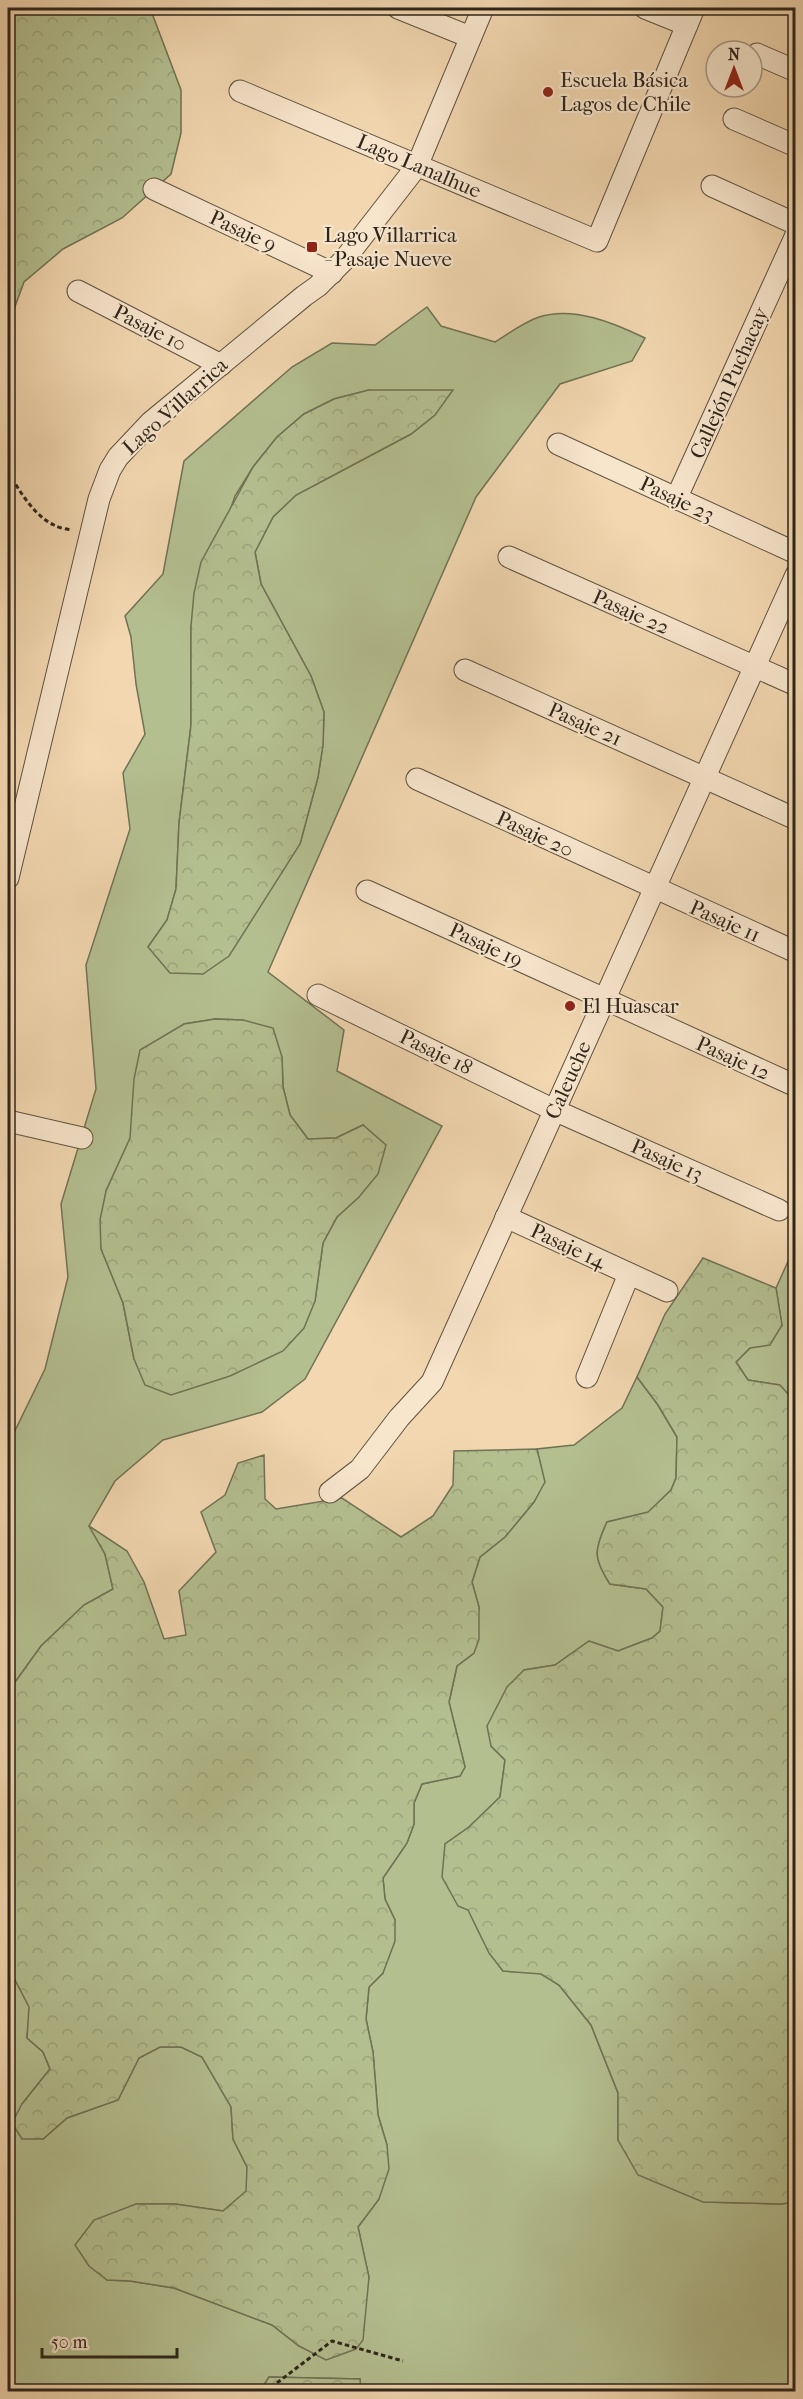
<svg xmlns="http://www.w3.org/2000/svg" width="803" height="2399" font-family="'IM FELL French Canon',serif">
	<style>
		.grass { fill: #b4bf90; stroke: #707256; stroke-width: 1.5; fill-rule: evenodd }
		.forest { fill: url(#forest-crowns); stroke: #707256; stroke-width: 1.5 }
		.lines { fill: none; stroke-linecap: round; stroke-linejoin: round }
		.minor-casing { stroke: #5e5240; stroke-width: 23 }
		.path { stroke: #2d251b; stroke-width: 3; stroke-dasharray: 4.5 3; stroke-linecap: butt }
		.minor { stroke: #f7e5cc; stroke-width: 21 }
		.poi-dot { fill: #8f2418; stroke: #f7e5cc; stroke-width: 2 }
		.labels { text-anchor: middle; stroke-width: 4.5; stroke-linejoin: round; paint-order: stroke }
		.poi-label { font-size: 21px; fill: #2d251b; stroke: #f7e5cc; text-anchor: start }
		.street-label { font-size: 21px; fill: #2d251b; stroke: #f7e5cc }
	</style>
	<defs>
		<pattern id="forest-crowns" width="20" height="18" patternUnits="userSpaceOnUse" patternTransform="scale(1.5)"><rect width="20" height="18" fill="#b4bf90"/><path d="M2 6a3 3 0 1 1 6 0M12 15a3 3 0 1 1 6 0" fill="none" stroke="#9ba47c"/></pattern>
	</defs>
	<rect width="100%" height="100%" fill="#f2d7b0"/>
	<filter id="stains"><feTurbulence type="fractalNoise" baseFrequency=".00333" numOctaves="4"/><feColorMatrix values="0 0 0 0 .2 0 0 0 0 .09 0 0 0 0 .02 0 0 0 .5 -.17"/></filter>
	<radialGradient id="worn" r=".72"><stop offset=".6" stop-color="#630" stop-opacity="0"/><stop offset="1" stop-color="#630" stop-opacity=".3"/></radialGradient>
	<g class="grass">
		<path d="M427,307L441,326L495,342C508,334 524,322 539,317C574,306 614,323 645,338L632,361L560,384L476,497L268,972L344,1030L337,1071L442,1126L305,1379L262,1412L163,1440L115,1481L89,1526L105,1554L113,1589L84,1605L41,1646L8,1692V1445L45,1369L68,1277L61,1204L96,1089L86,965L130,829L123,773L145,734L136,684L131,637L125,616L163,574L184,461L292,367L332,343L375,345ZM369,390L435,415L411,434L296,495L273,517L255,552L261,584L311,676L324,712L323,745L318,777L300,844L148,947L167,920L176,889L179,823L191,725V626L235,496L253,467L277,437L304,414L334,399ZM215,1019L243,1020L282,1057L283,1087L290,1115L308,1139L336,1138L363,1125L359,1197L337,1217L323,1243L315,1301L134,1359L123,1303L101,1248L106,1191L184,1024Z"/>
		<path d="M795,1246V1402L779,1385L748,1380L736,1362L750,1348L782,1326L776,1288Z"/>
		<path d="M637,1377L658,1405L677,1437L676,1478L671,1490L648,1513L607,1522C594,1550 593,1558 610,1584L646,1589L663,1607L660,1631L652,1638L618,1651L589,1641L555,1665L524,1670L491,1746L505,1760L500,1797L469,1827L445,1844C460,1889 474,1933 503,1971L540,1973L559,1985L591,2025L618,2093V2140L703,2202L781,2204L795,2202V2391L361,2392L360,2379L269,2377L260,2391H8V1976H13L30,2007L27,2038L43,2052L50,2069L22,2104L43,2139L67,2118L118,2100L139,2058L160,2047H181L202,2057L231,2106L233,2139L247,2167V2191L223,2211L175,2204H136L107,2280L130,2281L174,2288L272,2325L299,2346L369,2278L358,2227L379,2199L387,2145L378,2115L373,2052L366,2019L369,1987L383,1973L395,1920L385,1899L383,1878L407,1843L414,1824V1803L422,1784L460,1776L465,1767L449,1702L457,1666L474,1653L479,1607L472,1582L480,1557L505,1537L534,1502L544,1482L537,1449L574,1445L622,1408Z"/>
		<path d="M795,1608V1669L792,1660Z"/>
	</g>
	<g class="forest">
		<path d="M8,8H150L181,90V133L171,174L122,218L63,249L24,282L9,323L8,409Z"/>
		<path d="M369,390H453L435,415L411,434L296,495L273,517L255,552L261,584L311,676L324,712L323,745L318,777L300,844L229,956L203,974L170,973L148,947L167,920L176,889L179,823L191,725V626L194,593L201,562L253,467L277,437L304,414L334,399Z"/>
		<path d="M215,1019L243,1020L273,1028L282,1057L283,1087L290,1115L308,1139L336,1138L363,1125L386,1145L378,1174L359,1197L337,1217L323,1243L315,1301L304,1328L283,1351L230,1376L171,1395L145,1385L134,1359L123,1303L101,1249L100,1220L106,1191L130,1138L134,1079L140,1050L184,1024Z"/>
		<path d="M703,1258L776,1288L782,1325L770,1345L750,1348L736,1362L748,1380L780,1385L795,1402L796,1608L792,1660L796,1669V2202L781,2204L703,2202L638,2175L618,2140V2093L591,2025L559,1985L541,1974L503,1971L489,1953L468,1910L458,1906L442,1877L445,1844L469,1827L500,1797L505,1760L491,1746L487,1726L507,1687L524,1670L555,1665L589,1641L618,1651L652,1638L660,1631L663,1607L646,1589L610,1584C593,1558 594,1550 607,1522L648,1512L671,1490L676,1478L677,1437L658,1405L637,1377L665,1314Z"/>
		<path d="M537,1449L545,1482L534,1502L505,1537L480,1557L472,1582L479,1607V1639L474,1653L457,1666L449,1702L465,1767L460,1776L422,1784L414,1803V1824L407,1843L383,1878L385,1899L395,1920V1941L383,1973L369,1987L366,2019L373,2052L378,2115L387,2145L389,2169L379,2199L358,2227L369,2277L363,2340L356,2349L326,2360L299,2346L272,2325L174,2288L130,2281L107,2280L89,2266L75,2245L94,2220L136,2204H175L223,2211L246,2191L247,2167L233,2139L231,2107L202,2057L181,2047H160L139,2058L118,2100L67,2118L43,2139H22L12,2123L22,2104L50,2069L43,2052L27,2038L29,2007L13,1976H8V1692L41,1646L84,1605L113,1589L105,1554L89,1526L127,1551L144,1582L164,1639L186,1635L179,1591L216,1552L201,1512L225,1495L238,1463L264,1455L265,1499L276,1509L342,1498L401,1537L433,1516L453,1485L454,1451Z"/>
		<path d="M269,2377L360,2379L361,2391H260Z"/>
	</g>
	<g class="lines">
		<defs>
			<g id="minor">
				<path d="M398,8L470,37"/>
				<path d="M645,8L687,25"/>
				<path d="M757,54L796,71"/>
				<path d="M240,91L597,241L694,8"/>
				<path d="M734,119L796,146"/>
				<path d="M712,186L796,224"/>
				<path d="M154,189L332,273"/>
				<path d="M78,291L221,365"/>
				<path d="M558,444L796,553"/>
				<path d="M676,499L796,235"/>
				<path d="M509,557L796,685"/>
				<path d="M465,670L796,819"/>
				<path d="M417,779L796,952"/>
				<path d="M8,878L99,499L110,470L118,457L151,422L304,296L318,286L344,260L417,166L483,8"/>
				<path d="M367,891L796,1086"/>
				<path d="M318,995L554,1110L779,1210"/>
				<path d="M8,1121L82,1138"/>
				<path d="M506,1217L667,1291"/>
				<path d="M587,1377L629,1274"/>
				<path d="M330,1492L360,1469L399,1418L432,1382L796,575"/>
			</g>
		</defs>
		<use href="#minor" class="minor-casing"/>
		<g class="path">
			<path d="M8,472C19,490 34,516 54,525C59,528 67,529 72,530"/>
			<path d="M265,2392L332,2341L403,2361"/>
		</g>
		<use href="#minor" class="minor"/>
	</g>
	<g class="poi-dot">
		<circle cx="548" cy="92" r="6"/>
		<rect x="306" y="241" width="12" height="12" rx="3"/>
		<circle cx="570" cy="1006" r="6"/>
	</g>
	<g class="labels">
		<g class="poi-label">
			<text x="560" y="87">Escuela Básica<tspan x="560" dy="24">Lagos de Chile</tspan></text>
			<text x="324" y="242">Lago Villarrica<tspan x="324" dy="24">- Pasaje Nueve</tspan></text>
			<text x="582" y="1013">El Huascar</text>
		</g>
		<g class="street-label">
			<text transform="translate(419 166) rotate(23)" y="7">Lago Lanalhue</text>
			<text transform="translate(243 231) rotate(25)" y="7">Pasaje 9</text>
			<text transform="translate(150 328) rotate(27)" y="7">Pasaje 10</text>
			<text transform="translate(729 383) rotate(-66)" y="7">Callejón Puchacay</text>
			<text transform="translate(175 406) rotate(-42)" y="7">Lago Villarrica</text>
			<text transform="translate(677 499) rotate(25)" y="7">Pasaje 23</text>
			<text transform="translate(631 612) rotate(24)" y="7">Pasaje 22</text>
			<text transform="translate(585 724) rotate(24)" y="7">Pasaje 21</text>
			<text transform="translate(535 834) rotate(25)" y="7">Pasaje 20</text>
			<text transform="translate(725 921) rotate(24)" y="7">Pasaje 11</text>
			<text transform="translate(486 945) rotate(25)" y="7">Pasaje 19</text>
			<text transform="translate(436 1052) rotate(26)" y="7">Pasaje 18</text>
			<text transform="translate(733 1058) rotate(24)" y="7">Pasaje 12</text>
			<text transform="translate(568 1080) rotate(-66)" y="7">Caleuche</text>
			<text transform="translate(667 1160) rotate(24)" y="7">Pasaje 13</text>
			<text transform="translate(568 1246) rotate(25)" y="7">Pasaje 14</text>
		</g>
	</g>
	<rect width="803" height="2399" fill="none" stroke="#f2d7b0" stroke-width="30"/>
	<rect x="9" y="9" width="785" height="2381" fill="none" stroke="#2d251b" stroke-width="3"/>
	<rect x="15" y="15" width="773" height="2369" fill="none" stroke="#2d251b" stroke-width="1.5"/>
	<g transform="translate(734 69)"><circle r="28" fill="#f7e5cc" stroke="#a69885" stroke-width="1.5"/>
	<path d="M0-4.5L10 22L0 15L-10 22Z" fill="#8f2418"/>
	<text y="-9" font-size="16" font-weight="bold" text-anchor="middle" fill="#2d251b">N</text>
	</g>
	<path d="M42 2348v9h135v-9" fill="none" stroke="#2d251b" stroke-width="3"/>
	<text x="51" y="2348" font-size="18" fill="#2d251b" stroke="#f7e5cc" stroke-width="4.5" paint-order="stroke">50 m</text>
	<rect width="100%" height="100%" filter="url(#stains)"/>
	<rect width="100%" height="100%" fill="url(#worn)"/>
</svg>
